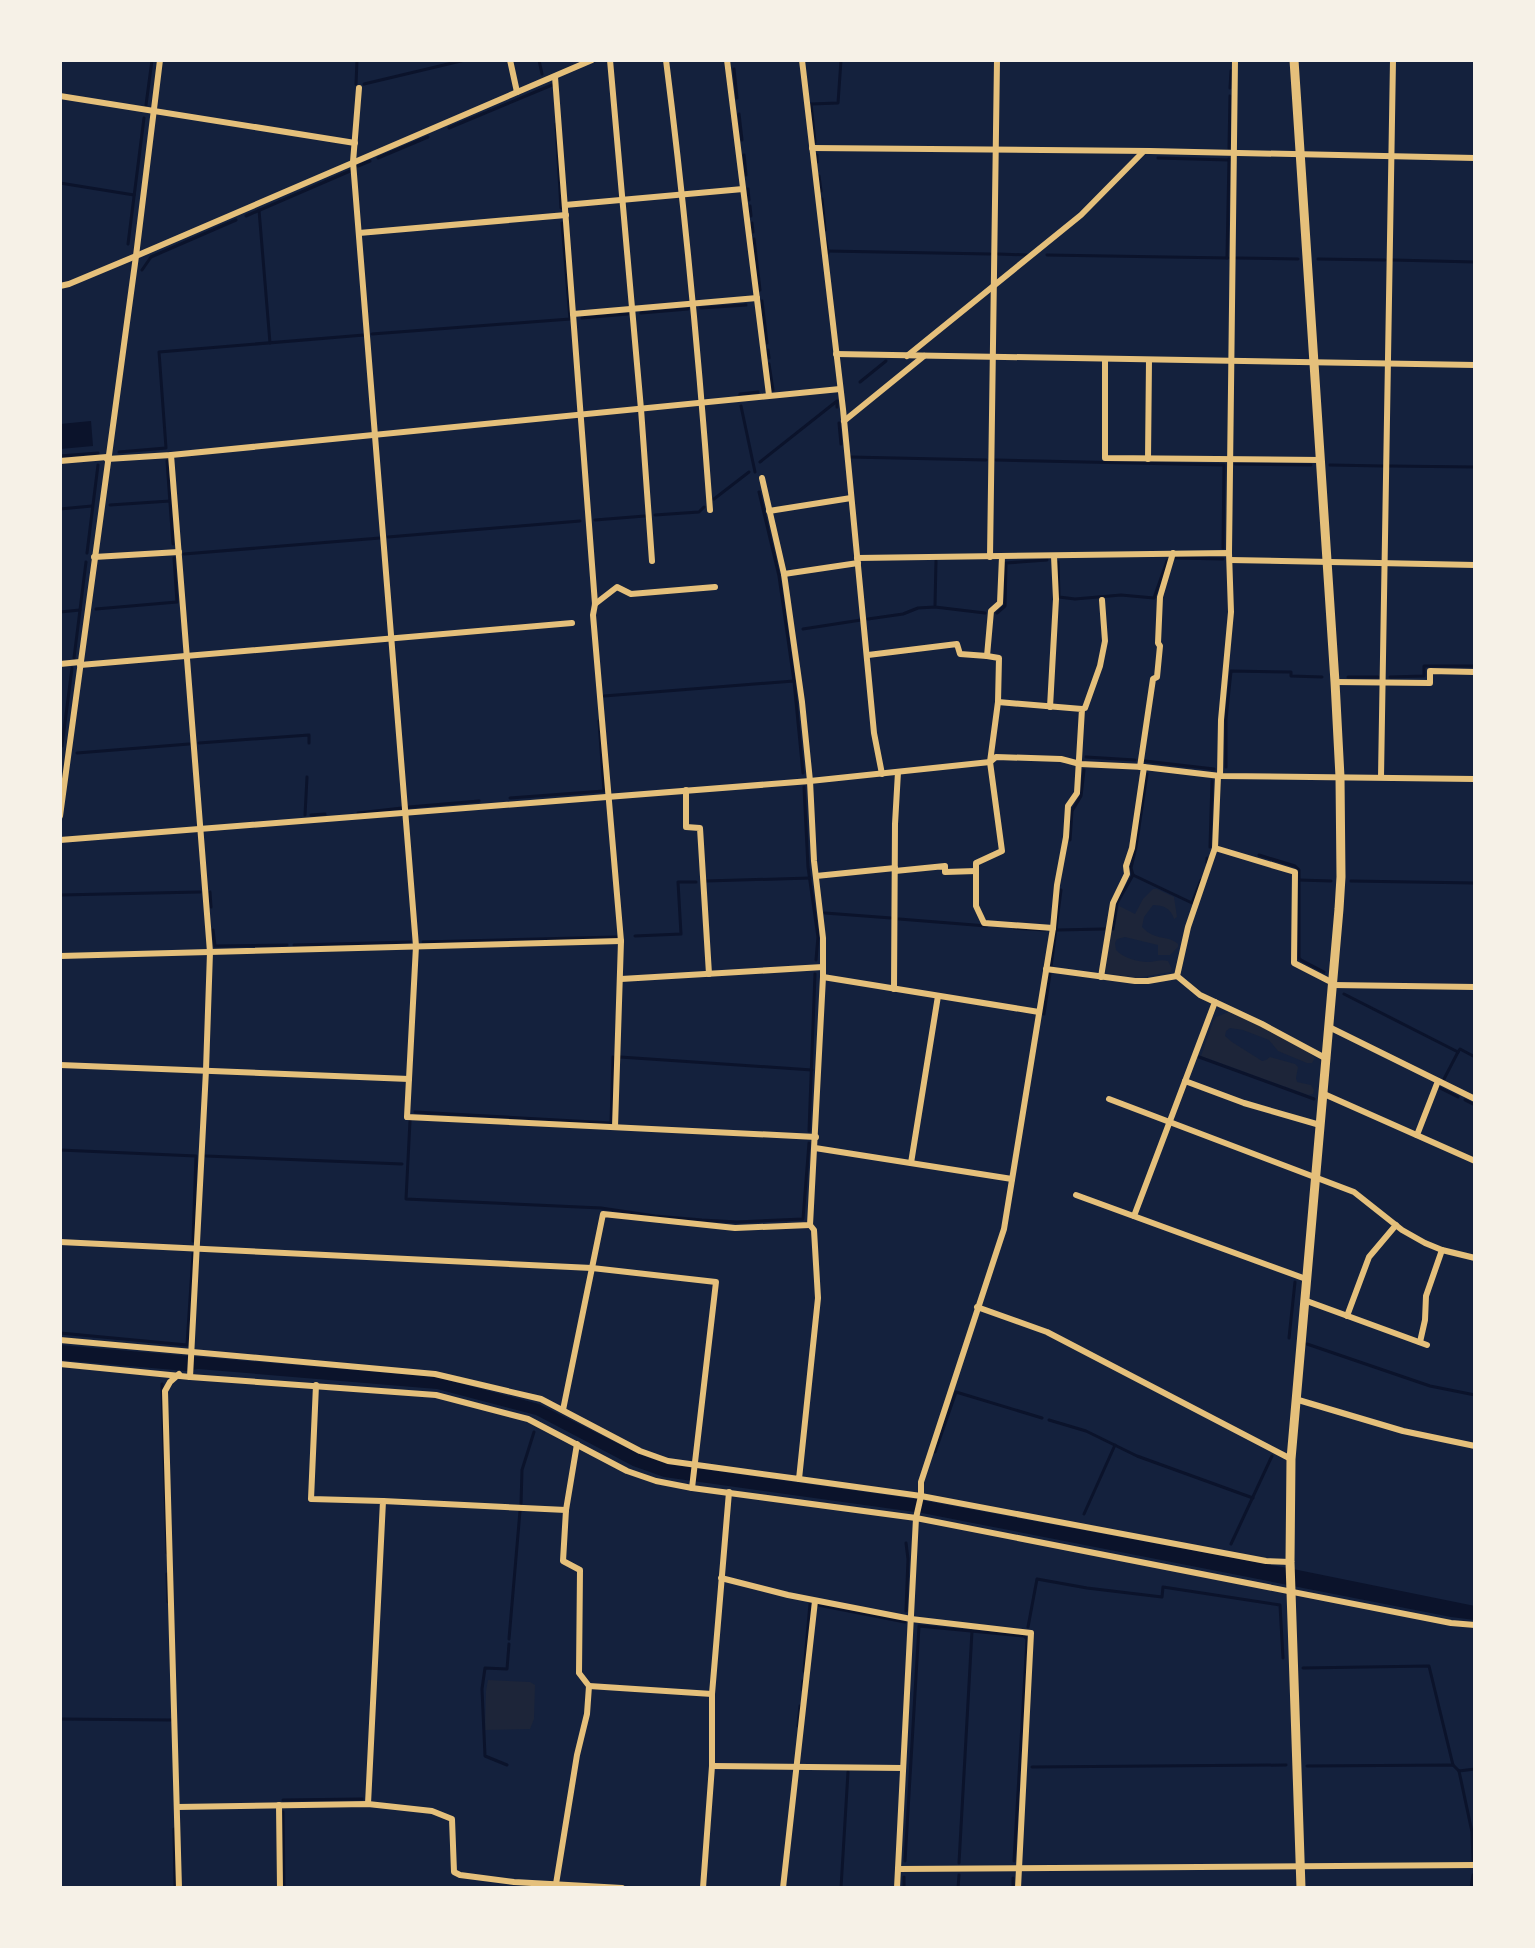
<svg xmlns="http://www.w3.org/2000/svg" width="1535" height="1948" font-family="'Space Grotesk',sans-serif">
	<style>
		.green { fill: #1d2539 }
		.water { fill: #0b132b }
		.lines { fill: none; stroke-linecap: round; stroke-linejoin: round }
		.stream { stroke: #0b132b; stroke-width: 3 }
		.minor { stroke: #e5c07b; stroke-width: 6 }
		.secondary { stroke: #e5c07b; stroke-width: 9 }
	</style>
	<rect width="100%" height="100%" fill="#14213d"/>
	<g class="green">
		<path d="M1153,889H1157L1174,897L1177,917L1174,919C1171,908 1163,905 1153,905L1144,917L1142,927C1156,942 1167,934 1178,944V947L1170,955H1158V945L1125,937L1117,939L1115,943L1116,950C1123,958 1138,962 1148,962C1156,962 1160,959 1168,961L1172,969L1170,972L1136,978L1105,973L1111,931L1114,930L1119,906L1135,914L1143,899Z"/>
		<path d="M1229,1012L1260,1026L1311,1054L1315,1058L1312,1063H1307L1278,1051L1269,1040L1243,1030L1230,1028L1226,1031L1225,1036L1232,1042L1262,1061L1266,1060L1270,1057L1295,1064L1298,1067L1296,1078L1297,1082L1311,1085L1314,1090L1313,1094L1308,1095L1201,1056L1213,1022L1216,1017Z"/>
		<path d="M488,1680L530,1682L535,1685L534,1719L530,1729L485,1730L486,1691Z"/>
	</g>
	<g class="water">
		<path d="M91,421L93,446L60,449V424Z"/>
		<path d="M60,1345L436,1377L539,1404L639,1454L667,1464L915,1499L1293,1569L1475,1606V1620L1451,1617L922,1513L664,1477L633,1466L536,1415L437,1389L198,1369L186,1371L60,1360Z"/>
	</g>
	<g class="lines">
		<g class="stream">
			<path d="M539,60L542,74"/>
			<path d="M734,69L737,98"/>
			<path d="M356,84L357,60"/>
			<path d="M364,84L465,60"/>
			<path d="M1230,88L1231,71"/>
			<path d="M146,105L152,60"/>
			<path d="M739,114L742,140"/>
			<path d="M556,124L561,208"/>
			<path d="M449,128L552,85"/>
			<path d="M815,142L811,104L838,103L841,60"/>
			<path d="M1229,148L1230,96"/>
			<path d="M744,155L746,175"/>
			<path d="M817,155V162"/>
			<path d="M378,158L428,137"/>
			<path d="M1158,158L1229,160"/>
			<path d="M358,166L370,161"/>
			<path d="M819,176L821,191"/>
			<path d="M60,183L134,195"/>
			<path d="M748,189L749,200"/>
			<path d="M822,199L825,230"/>
			<path d="M750,206L751,216"/>
			<path d="M259,210L270,343"/>
			<path d="M246,216L350,171"/>
			<path d="M752,223L753,232"/>
			<path d="M754,239L760,290"/>
			<path d="M826,241L828,253"/>
			<path d="M128,244L144,118"/>
			<path d="M827,251L990,254"/>
			<path d="M998,254L1027,255"/>
			<path d="M1047,255L1228,258"/>
			<path d="M1227,258L1229,159"/>
			<path d="M1236,258L1298,259"/>
			<path d="M1318,259L1385,260"/>
			<path d="M1393,260L1475,262"/>
			<path d="M142,270L151,257L236,220"/>
			<path d="M762,301L767,343"/>
			<path d="M701,308L746,305"/>
			<path d="M641,313L688,309"/>
			<path d="M582,318L628,314"/>
			<path d="M372,334L570,319L562,223"/>
			<path d="M768,350L769,358"/>
			<path d="M769,364L773,390"/>
			<path d="M860,382L886,361"/>
			<path d="M740,394L758,392"/>
			<path d="M741,406L755,472"/>
			<path d="M839,423L841,444"/>
			<path d="M119,452L166,448L159,352L364,335"/>
			<path d="M60,456L98,453"/>
			<path d="M850,457L986,460"/>
			<path d="M996,460L1224,465L1223,548"/>
			<path d="M167,461L173,544"/>
			<path d="M760,462L837,401V407"/>
			<path d="M1235,464L1311,465"/>
			<path d="M1330,465L1383,466"/>
			<path d="M1389,466L1475,467"/>
			<path d="M759,492L779,576L794,681L803,773"/>
			<path d="M714,499L749,472"/>
			<path d="M110,505L170,501"/>
			<path d="M60,509L92,506"/>
			<path d="M655,515L699,512L704,507"/>
			<path d="M595,520L645,516"/>
			<path d="M388,537L580,521"/>
			<path d="M87,553L98,465"/>
			<path d="M184,554L380,538"/>
			<path d="M1176,558L1223,559"/>
			<path d="M1058,562L1059,597L1075,599L1121,595L1154,598L1167,561"/>
			<path d="M935,605L936,561"/>
			<path d="M96,609L177,602L174,558"/>
			<path d="M60,612L80,610"/>
			<path d="M997,613L1005,606L1006,563L1047,560"/>
			<path d="M868,619L903,614L918,608L935,607L985,613"/>
			<path d="M803,629L861,620"/>
			<path d="M74,658L86,562"/>
			<path d="M1348,677H1378"/>
			<path d="M1390,677L1424,676V666H1475"/>
			<path d="M604,696L794,681"/>
			<path d="M199,743L309,735V743"/>
			<path d="M62,746L72,668"/>
			<path d="M77,753L189,744"/>
			<path d="M1086,757L1135,760"/>
			<path d="M60,758V757"/>
			<path d="M1145,761L1214,769"/>
			<path d="M1226,767V719L1231,671L1291,672V676L1322,677"/>
			<path d="M804,787L808,867L818,937L816,960"/>
			<path d="M510,798L604,791L599,721"/>
			<path d="M409,807L479,801"/>
			<path d="M358,813L402,808"/>
			<path d="M305,815L307,777"/>
			<path d="M311,815L325,814"/>
			<path d="M1070,840L1072,811L1081,796L1084,770"/>
			<path d="M1210,847L1212,781"/>
			<path d="M1259,855L1295,866L1299,870V958L1301,960L1324,972"/>
			<path d="M1207,863V858"/>
			<path d="M1133,875L1192,903L1201,880"/>
			<path d="M1299,880L1331,881"/>
			<path d="M706,881L810,878"/>
			<path d="M1351,881L1475,883"/>
			<path d="M210,892L211,907"/>
			<path d="M60,895L200,892"/>
			<path d="M825,913L891,918"/>
			<path d="M899,919L987,926"/>
			<path d="M1014,928L1045,930"/>
			<path d="M1113,929L1117,903L1133,875L1131,868L1136,847L1147,774"/>
			<path d="M213,930L215,946L287,945"/>
			<path d="M1057,930L1104,929"/>
			<path d="M635,936L681,934L678,882H696"/>
			<path d="M423,942L616,937"/>
			<path d="M294,945L410,942"/>
			<path d="M1051,967L1061,890"/>
			<path d="M1344,994L1458,1052L1444,1079"/>
			<path d="M1044,1014L1050,974"/>
			<path d="M1458,1052L1460,1049L1475,1057"/>
			<path d="M620,1057L812,1070"/>
			<path d="M1199,1057L1314,1099"/>
			<path d="M1440,1088L1458,1097"/>
			<path d="M1465,1100L1475,1105"/>
			<path d="M415,1112L611,1123L613,1057"/>
			<path d="M410,1121L406,1199L601,1208L655,1216L702,1220L737,1222L803,1219L809,1143"/>
			<path d="M809,1131L815,974"/>
			<path d="M60,1150L196,1156L193,1241"/>
			<path d="M206,1156L402,1164"/>
			<path d="M60,1333L187,1345L193,1254"/>
			<path d="M1289,1338L1295,1282"/>
			<path d="M1307,1344L1430,1386L1475,1395"/>
			<path d="M162,1384L167,1553"/>
			<path d="M1049,1420L1086,1431L1137,1456L1253,1498"/>
			<path d="M935,1452L956,1392L1042,1418"/>
			<path d="M521,1504L522,1470L534,1432"/>
			<path d="M1084,1514L1115,1445"/>
			<path d="M1231,1544L1272,1456"/>
			<path d="M167,1574L168,1602"/>
			<path d="M818,1605L905,1622"/>
			<path d="M906,1611L908,1559L906,1543"/>
			<path d="M1028,1627L1037,1579L1087,1588L1162,1597L1163,1587L1280,1605L1283,1658"/>
			<path d="M509,1639L520,1511"/>
			<path d="M1303,1668L1429,1666L1453,1765"/>
			<path d="M804,1671L810,1604"/>
			<path d="M802,1689L803,1681"/>
			<path d="M60,1719L171,1720"/>
			<path d="M798,1726L800,1706"/>
			<path d="M507,1765L485,1756L482,1689L485,1668L507,1669L509,1644"/>
			<path d="M1307,1766L1453,1765L1459,1771L1475,1769"/>
			<path d="M1032,1767L1286,1765"/>
			<path d="M1459,1771L1472,1832L1473,1860"/>
			<path d="M283,1800L362,1799"/>
			<path d="M283,1812L284,1888"/>
			<path d="M174,1829L175,1888"/>
			<path d="M905,1861L919,1626L1024,1636L1027,1639L1014,1861"/>
			<path d="M959,1863L972,1631"/>
			<path d="M841,1888L848,1772"/>
			<path d="M904,1888V1877"/>
			<path d="M958,1888L959,1875"/>
			<path d="M1013,1888V1878"/>
			<path d="M1471,1888L1473,1875"/>
		</g>
		<g class="minor">
			<path d="M510,60L517,92"/>
			<path d="M610,60L641,409L652,561"/>
			<path d="M666,60C685,210 699,359 710,510"/>
			<path d="M727,60L769,395"/>
			<path d="M802,60L843,409L874,733L882,774"/>
			<path d="M555,77L595,604L593,615L621,941L615,1127"/>
			<path d="M359,88L353,162L416,946L407,1117L816,1137"/>
			<path d="M60,96L355,143"/>
			<path d="M812,148L1150,151L1475,158"/>
			<path d="M565,205L743,189"/>
			<path d="M359,233L566,215"/>
			<path d="M60,286L69,284L136,256L592,60"/>
			<path d="M573,314L757,298"/>
			<path d="M836,354L1475,365"/>
			<path d="M907,356L1081,215L1143,152"/>
			<path d="M1105,360V458L1321,460"/>
			<path d="M844,421L924,356"/>
			<path d="M171,455L210,952L206,1070L190,1377"/>
			<path d="M107,459L171,455L840,389"/>
			<path d="M1148,459L1149,360"/>
			<path d="M60,461L107,457"/>
			<path d="M769,511L851,498"/>
			<path d="M1229,553L1235,60"/>
			<path d="M94,557L179,552"/>
			<path d="M990,557L997,60"/>
			<path d="M1002,557L1000,603L991,611L987,656L999,658L998,702L990,762L1002,851L976,863V906L984,923L1053,928"/>
			<path d="M857,558L1229,553L1231,612L1221,720L1220,776"/>
			<path d="M1230,560L1475,565"/>
			<path d="M784,574L858,563"/>
			<path d="M595,604L617,587L631,594L715,587"/>
			<path d="M868,655L957,644L960,654L987,656"/>
			<path d="M60,664L80,662"/>
			<path d="M80,665L572,623"/>
			<path d="M1335,682L1430,683V671L1475,672"/>
			<path d="M1050,707L1056,599L1054,556"/>
			<path d="M1082,709L1085,708L1100,666L1105,641L1102,600"/>
			<path d="M1140,767L1153,679L1157,677L1160,646L1158,643L1160,597L1173,553"/>
			<path d="M1218,776L1215,848L1188,927L1177,976L1200,995L1262,1024L1327,1059"/>
			<path d="M1381,777L1393,60"/>
			<path d="M686,790V827L700,828L709,974"/>
			<path d="M60,816L136,256L160,60"/>
			<path d="M60,840L810,781L990,762L996,757L1061,759L1080,764L1144,767L1220,776L1475,779"/>
			<path d="M1215,848L1295,872L1294,963L1333,983"/>
			<path d="M895,871L945,866V872L976,871"/>
			<path d="M816,876L895,868"/>
			<path d="M60,956L621,941"/>
			<path d="M1046,969L1135,981H1148L1177,976"/>
			<path d="M823,977L1039,1012"/>
			<path d="M1101,977L1113,903L1127,874L1126,866L1132,848L1144,767"/>
			<path d="M621,979L823,967"/>
			<path d="M1333,985L1475,987"/>
			<path d="M894,989L895,824L898,772"/>
			<path d="M1329,1027L1475,1099"/>
			<path d="M60,1065L409,1079"/>
			<path d="M1185,1081L1244,1103L1320,1125"/>
			<path d="M1324,1094L1475,1161"/>
			<path d="M1109,1099L1354,1192L1402,1230L1425,1243L1442,1250L1475,1258"/>
			<path d="M1417,1135L1438,1081"/>
			<path d="M815,1148L1012,1179"/>
			<path d="M911,1163L938,996"/>
			<path d="M1076,1195L1306,1279"/>
			<path d="M1134,1216L1215,1002"/>
			<path d="M60,1242L592,1268L716,1282L692,1488"/>
			<path d="M1304,1300L1427,1345"/>
			<path d="M977,1307L1047,1332L1291,1459"/>
			<path d="M1347,1316L1369,1257L1396,1225"/>
			<path d="M60,1340L435,1374L541,1399L640,1451L668,1461L799,1479L818,1298L814,1230L810,1225"/>
			<path d="M1420,1342L1425,1320L1426,1296L1442,1250"/>
			<path d="M60,1364L190,1377L436,1395L528,1419L627,1471L656,1481L692,1488L916,1518L1451,1623L1475,1625"/>
			<path d="M316,1385L311,1499L383,1501L368,1804"/>
			<path d="M1295,1399L1403,1431L1475,1446"/>
			<path d="M563,1410L603,1214L735,1228L810,1225L823,977V938L814,861L810,781L802,702L784,574L762,478"/>
			<path d="M799,1479L921,1496L1266,1561L1290,1562"/>
			<path d="M383,1501L566,1510"/>
			<path d="M721,1578L788,1595L911,1619L1031,1633L1018,1888"/>
			<path d="M589,1686L712,1694"/>
			<path d="M712,1766L903,1768"/>
			<path d="M279,1805L280,1888"/>
			<path d="M177,1807L368,1804L432,1811L452,1819L454,1872L460,1875L514,1882L622,1888"/>
			<path d="M898,1869L1475,1865"/>
			<path d="M556,1884L577,1755L587,1714L589,1686L579,1673L580,1570L563,1561L566,1510L577,1444"/>
			<path d="M179,1888L165,1391L170,1382L179,1374"/>
			<path d="M703,1888L712,1766V1694L729,1492"/>
			<path d="M783,1888L815,1601"/>
			<path d="M897,1888L916,1518L921,1496V1482L1004,1229L1053,928L1057,885L1066,837L1068,806L1077,793L1082,709L998,702"/>
		</g>
		<path class="secondary" d="M1294,60L1335,682L1340,777L1341,877L1339,909L1291,1459L1290,1562L1301,1888"/>
	</g>
	<rect width="1535" height="1948" fill="none" stroke="#f6f1e7" stroke-width="124"/>
</svg>
